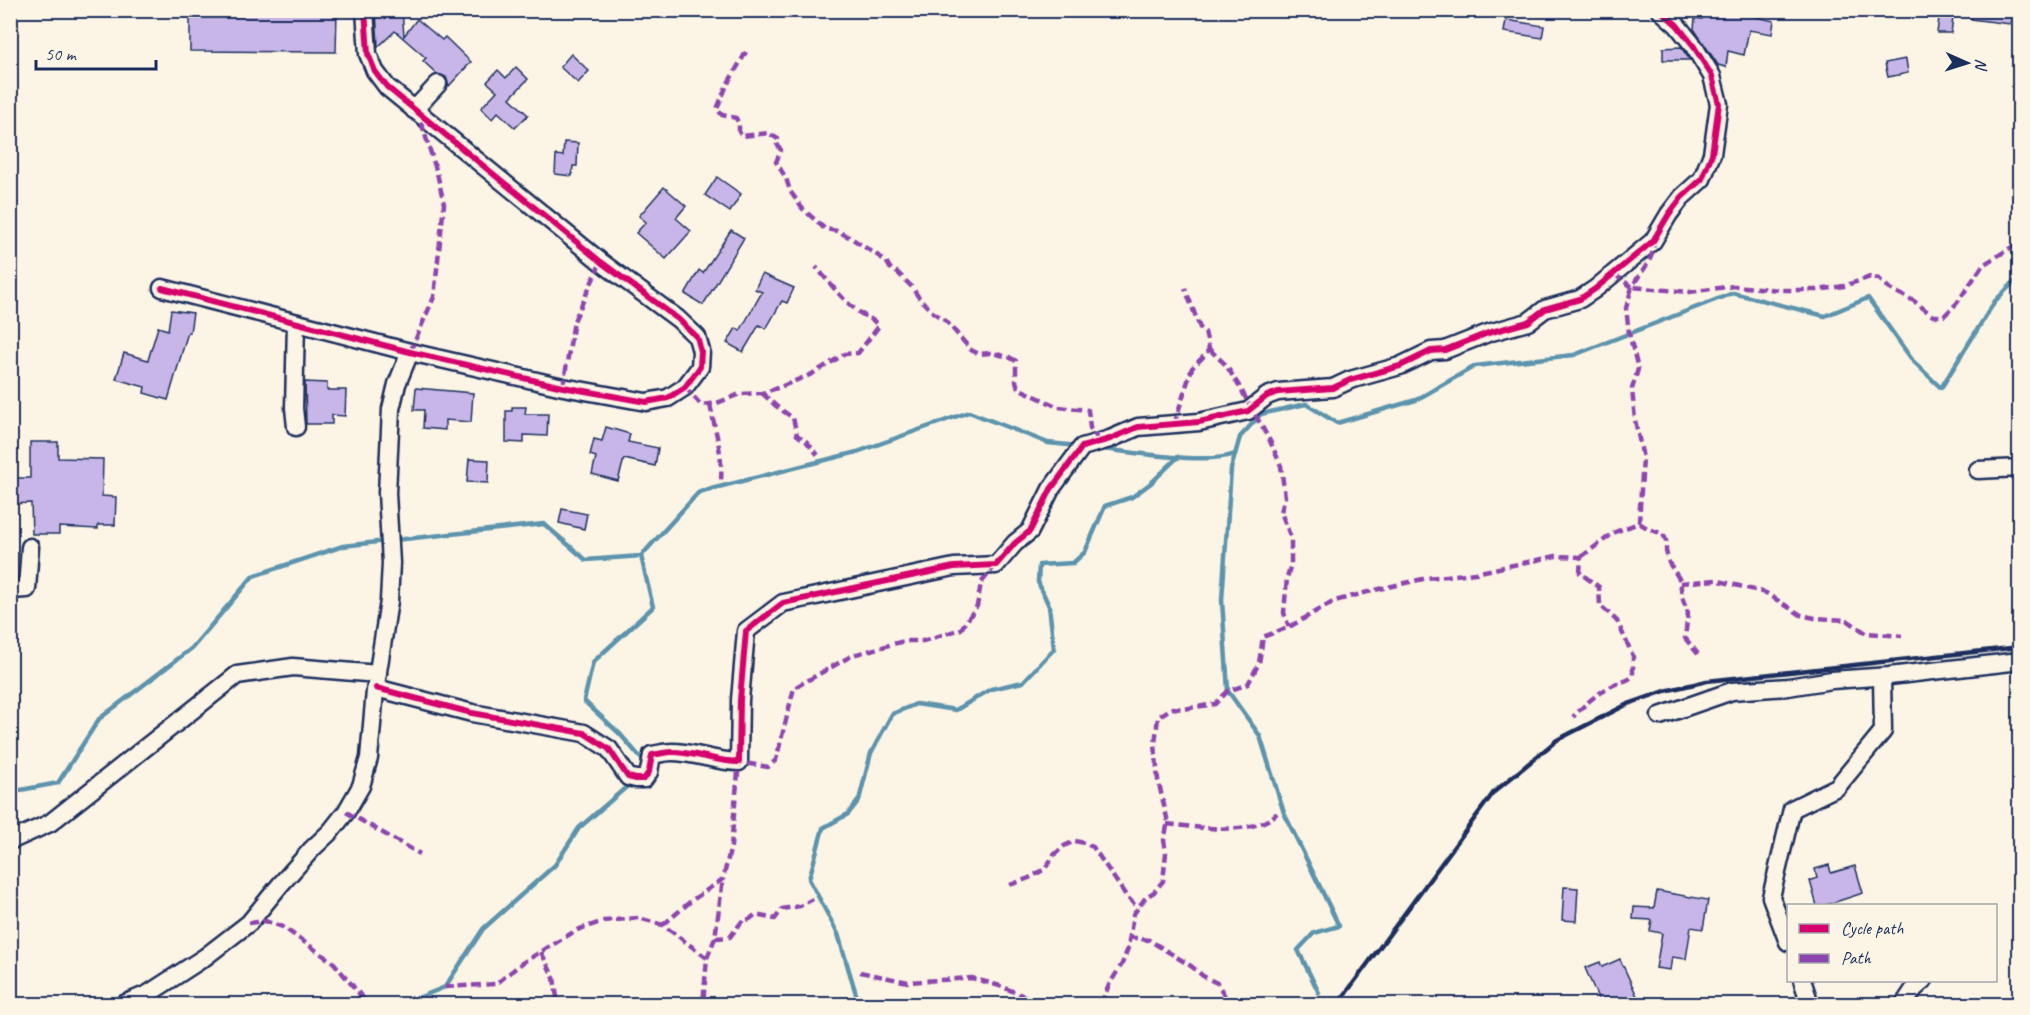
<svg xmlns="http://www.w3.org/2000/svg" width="2030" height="1015" font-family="Caveat,sans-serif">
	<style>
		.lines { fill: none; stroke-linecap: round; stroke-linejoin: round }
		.stream { stroke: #5b93ad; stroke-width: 4.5 }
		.building { fill: #c7b6e7; stroke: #1b2f5e; stroke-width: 1.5 }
		.minor-casing { stroke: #1b2f5e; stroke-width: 21 }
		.minor { stroke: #fcf5e5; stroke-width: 16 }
		.rail { stroke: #1b2f5e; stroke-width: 4.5 }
		.quiet { stroke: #8e44ad; stroke-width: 4.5; stroke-dasharray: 9 4.5; stroke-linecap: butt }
		.cycleway-casing { stroke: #fcf5e5; stroke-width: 10 }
		.cycleway { stroke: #d6006c; stroke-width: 6 }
	</style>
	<rect width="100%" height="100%" fill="#fcf5e5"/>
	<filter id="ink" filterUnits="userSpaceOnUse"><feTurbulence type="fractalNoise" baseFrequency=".0167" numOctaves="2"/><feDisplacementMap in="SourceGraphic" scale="12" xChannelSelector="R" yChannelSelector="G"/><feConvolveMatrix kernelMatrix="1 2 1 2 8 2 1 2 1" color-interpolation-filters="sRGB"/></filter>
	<g filter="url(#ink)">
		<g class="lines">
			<g class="stream">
				<path d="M1101,449C1134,452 1206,465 1235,454"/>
				<path d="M395,540L544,524L586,560L641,556L699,492L857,452L969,412L1048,443L1078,446"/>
				<path d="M641,556L653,607L593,662L584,701L620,734L646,764"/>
				<path d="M10,792L58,783L99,719L192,648L253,576L343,546L386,541"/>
				<path d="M1319,993L1298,950L1314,933L1339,926L1284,813L1260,736L1228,691L1222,600L1231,469L1240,437L1261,414L1306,404L1337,423L1416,400L1475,366L1574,355L1733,293L1825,316L1868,298L1913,361L1941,388L1995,301L2020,276"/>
				<path d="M403,1004L445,987L483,929L555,865L579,828L631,783"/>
				<path d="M859,1004L838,934L809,879L823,828L848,814L859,800L871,753L892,714L916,704L956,710L991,689L1023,682L1054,649L1049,606L1038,582L1039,565L1073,563L1085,552L1105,506L1132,497L1151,483L1178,457"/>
			</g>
		</g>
		<g class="building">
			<path d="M190,10H337L336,52L190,51Z"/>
			<path d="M376,10H402L404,36L417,19L442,40L445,37L471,62L449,86L446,77L437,74L423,61L426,58L395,31L378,47Z"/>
			<path d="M1702,10H1726L1774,21L1772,34L1749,30L1744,55L1728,51L1726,67L1718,65L1694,29L1695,18L1702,19Z"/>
			<path d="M1940,10H1954L1951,33H1937Z"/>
			<path d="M1972,10H2012L2010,24L1971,19Z"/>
			<path d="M1506,20L1544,26L1542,38L1504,32Z"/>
			<path d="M1681,47L1690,60H1663V48Z"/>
			<path d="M571,54L589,71L578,83L560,67Z"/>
			<path d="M1906,59L1908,73L1888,77L1885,63Z"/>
			<path d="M516,67L528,79L510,98L528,115L515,128L498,112L492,119L481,108L497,91L487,82L498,70L506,78Z"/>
			<path d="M564,142L578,143L577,166H573L572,176L555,174L556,155L563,156Z"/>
			<path d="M717,177L741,194L730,212L705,195Z"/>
			<path d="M664,187L686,206L676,218L691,231L666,259L636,233L646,222L639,216Z"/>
			<path d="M731,230L744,238L703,305L685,294L699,270L703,273Z"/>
			<path d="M762,274L794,288L787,303L782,301L766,329L759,325L743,352L727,343L736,328L740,331L762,292L755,289Z"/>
			<path d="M171,310L193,313L190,332H188L168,400L144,393L145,387L116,379L124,353L148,360L158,327L168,330Z"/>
			<path d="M305,382L327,383V390H346L345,416L332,415V424H306Z"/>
			<path d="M416,388L473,393L471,422L445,420V430L423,428L424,410H414Z"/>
			<path d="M512,407H526L525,414H548L547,436L524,435V443L506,442V411H512Z"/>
			<path d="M606,427L630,434L628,442L658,448L655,466L624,459L618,481L592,474L596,457L590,455L594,439L602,441Z"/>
			<path d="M30,442H58V458L103,459L102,496L116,497L115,525H98V529L59,527V534H32L31,503L10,504V478H30Z"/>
			<path d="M469,459L489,460L488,483L467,482Z"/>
			<path d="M562,509L587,514L584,529L559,523Z"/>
			<path d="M1829,865L1831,873L1855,866L1863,893L1823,906H1817L1810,881L1817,878L1815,869Z"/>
			<path d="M1564,887L1578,888L1576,921L1562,920Z"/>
			<path d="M1657,891L1708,900L1703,929L1691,927L1686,959L1672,957L1670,970L1656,968L1662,933L1650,931L1652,920L1633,919L1634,907L1654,908Z"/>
			<path d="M1620,959L1637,996L1618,1005H1601L1585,968L1600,962L1602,967Z"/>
		</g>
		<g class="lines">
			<defs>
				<g id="minor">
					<path d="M414,110L438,84"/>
					<path d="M162,288L410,352L563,387L646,402L668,398L685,387L700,367L701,351L697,337L678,319L601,262L387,87L375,71L368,54L365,10"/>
					<path d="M296,323L294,408L296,427"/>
					<path d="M1978,470L2020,468"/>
					<path d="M10,590L27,589L30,547"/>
					<path d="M376,688L472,713L584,733L609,749L628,777L636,779H644L649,772L652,755C659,754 665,752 672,752C695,752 716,762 739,762L740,700L746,631L783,603L954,567L996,565L1015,543L1030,531L1051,489L1082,447L1110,439L1138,427L1199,422L1248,411L1267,396L1278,392L1333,388L1350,380L1400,366L1431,351L1445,350L1488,333L1528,322L1545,309L1580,299L1595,289L1653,241L1669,214L1682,197L1702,179L1712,154L1719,104L1712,76L1693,45L1677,25L1660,10"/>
					<path d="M1660,716L1732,691L1788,687L1832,680L1889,676L2020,661"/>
					<path d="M10,841L50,823L237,675L293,667L378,674"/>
					<path d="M1788,942L1771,897L1792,809L1837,787L1883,731L1882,677"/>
					<path d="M1802,980L1810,1004"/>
					<path d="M124,1004L148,994L205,957L249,923L280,885L312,849L331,831L346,812L361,786L369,758L375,691L389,601L391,563L387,493L391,409L397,384L410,352"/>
					<path d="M1904,1004L1914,989L1924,980"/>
				</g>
			</defs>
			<use href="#minor" class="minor-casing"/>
			<use href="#minor" class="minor"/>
			<path class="rail" d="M1338,1004L1494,792L1557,740L1628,704L1665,691L1707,681L2020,647"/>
			<g class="quiet">
				<path d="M746,52L727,85L717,109L722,115L736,118L739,124V132L743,136L768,133L778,139L777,144L781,150L776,162L786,178L790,191L802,208L825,229L837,231L851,238L886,261L890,268L898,273L913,288L917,295L931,311L946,321L971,350L979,354L992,353L1009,357L1016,361V381L1018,388L1058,407L1088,410L1090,428L1100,442"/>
				<path d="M1615,273L1618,277L1632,287C1640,272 1656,259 1653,241"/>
				<path d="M1209,349L1226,365L1239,386L1270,441L1281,466L1285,497L1281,512L1291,538V564L1287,578L1284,613L1289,627"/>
				<path d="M410,352L434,297L444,204L437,173L419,115"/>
				<path d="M563,387L574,321L601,262"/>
				<path d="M685,387L701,405L717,403L740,394L762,393L780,387L812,374L845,354L858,353L879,326C871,317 864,317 856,310C840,297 829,282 816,267"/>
				<path d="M762,393L776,406L793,418L797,435L806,441L818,455"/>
				<path d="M710,404C715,432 723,452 721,481"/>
				<path d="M1174,425L1192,368L1204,356L1209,349L1205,332L1200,328L1185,288"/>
				<path d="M1639,523L1649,529L1663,534L1666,540V551L1669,563L1680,580L1682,597L1688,613L1685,638L1698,654"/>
				<path d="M1581,557L1615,532L1639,523L1643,458L1635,420L1632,389L1638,369L1629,333L1626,308L1632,287L1689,292L1734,286L1781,290H1818L1844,286L1870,277L1879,279L1890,289L1914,301L1933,316H1944L1957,303L1983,265L2020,242"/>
				<path d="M1680,583L1716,580L1766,593L1801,615L1815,618L1847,620L1866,633L1902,636"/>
				<path d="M346,812L420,854"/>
				<path d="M1167,824C1198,827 1254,837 1277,813"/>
				<path d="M1010,885L1029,878L1045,869L1054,855L1064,846L1075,841L1084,843L1093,847L1127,897L1138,908"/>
				<path d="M249,923L265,921L283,927L334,963L366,1002L371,1004"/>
				<path d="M663,925L691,901L723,879L731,846L739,762L768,767L776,760L794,688L853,655L904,641H923L961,629L977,606L981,583L996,565"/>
				<path d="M1128,937L1149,940L1191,966L1203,976L1217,983L1230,1004"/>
				<path d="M715,938L730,937L743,920L750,919L755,915L775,919L782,909L800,906L813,899"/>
				<path d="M541,952L554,978L558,1004"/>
				<path d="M707,958L715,938L723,879"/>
				<path d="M860,972L908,982L972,978L1000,986L1044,1004"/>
				<path d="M445,987L496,984L522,963L577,930L604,921L639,918L663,925L707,958L703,1004"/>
				<path d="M1101,1004L1109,985L1122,964L1128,948L1133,915L1146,897L1154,892L1163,881L1166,853L1164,840L1168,822L1158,780L1155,744L1158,717L1172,708L1183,709L1215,704L1228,691L1248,684L1259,663L1263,637L1289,627L1335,601L1375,590L1427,578L1475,573L1556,556L1581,557L1580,573L1599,587L1600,605L1617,621L1633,656V676C1628,681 1623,681 1616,684C1598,692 1586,703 1573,717"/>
			</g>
			<defs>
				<g id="cycleway">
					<path d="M162,288L410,352L563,387L646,402L668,398L685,387L700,367L701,351L697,337L678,319L601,262L387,87L375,71L368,54L365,10"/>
					<path d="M376,688L472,713L584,733L609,749L628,777L636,779H644L649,772L652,755C659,754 665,752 672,752C695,752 716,762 739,762L740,700L746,631L783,603L954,567L996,565L1015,543L1030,531L1051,489L1082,447L1110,439L1138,427L1199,422L1248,411L1267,396L1278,392L1333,388L1350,380L1400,366L1431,351L1445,350L1488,333L1528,322L1545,309L1580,299L1595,289L1653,241L1669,214L1682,197L1702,179L1712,154L1719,104L1712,76L1693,45L1677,25L1660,10"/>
				</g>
			</defs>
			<use href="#cycleway" class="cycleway-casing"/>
			<use href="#cycleway" class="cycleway"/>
		</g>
	</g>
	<rect width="2030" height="1015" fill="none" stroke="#fcf5e5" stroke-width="36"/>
	<rect x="18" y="18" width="1994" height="979" fill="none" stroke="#1b2f5e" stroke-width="2" filter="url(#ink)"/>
	<rect x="1787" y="904" width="210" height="78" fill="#fcf5e5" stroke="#a2a6af" stroke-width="1.5"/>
	<rect x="1799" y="924" width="30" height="9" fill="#d6006c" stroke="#a2a6af" stroke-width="1.5"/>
	<text x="1841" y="934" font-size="18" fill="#1b2f5e">Cycle path</text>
	<rect x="1799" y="954" width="30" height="9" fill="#8e44ad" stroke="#a2a6af" stroke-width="1.5"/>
	<text x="1841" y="964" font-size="18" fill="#1b2f5e">Path</text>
	<g transform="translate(1967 63) rotate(93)" stroke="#fcf5e5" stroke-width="4.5" paint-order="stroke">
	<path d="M0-4.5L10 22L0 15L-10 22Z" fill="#1b2f5e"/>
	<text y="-9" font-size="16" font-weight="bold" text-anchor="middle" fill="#1b2f5e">N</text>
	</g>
	<path d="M36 60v9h120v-9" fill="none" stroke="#1b2f5e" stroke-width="3"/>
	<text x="45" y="60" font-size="18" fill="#1b2f5e" stroke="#fcf5e5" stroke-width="4.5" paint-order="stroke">50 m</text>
</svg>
